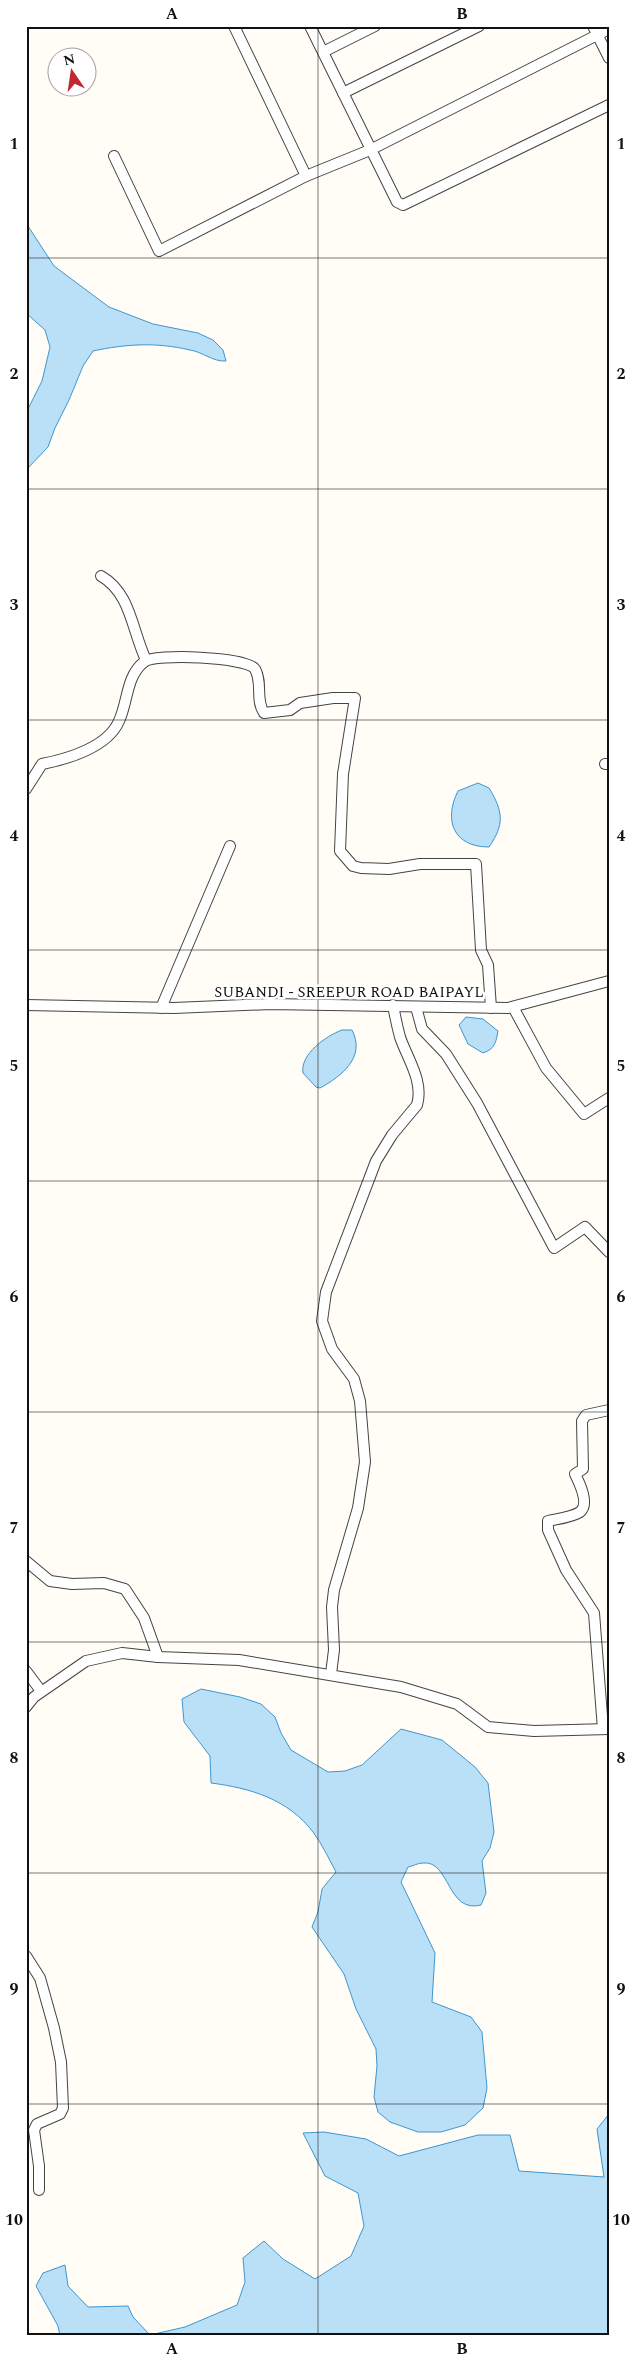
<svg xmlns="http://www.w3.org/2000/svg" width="635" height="2362" font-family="Spectral,serif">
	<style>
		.water { fill: #b9e0f7; stroke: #3f96cf }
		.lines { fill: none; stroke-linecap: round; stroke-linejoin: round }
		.minor-casing { stroke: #444; stroke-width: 12 }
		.minor { stroke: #fff; stroke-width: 10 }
		.grid { fill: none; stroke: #111; stroke-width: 1; stroke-opacity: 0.55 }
		.labels { text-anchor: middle; stroke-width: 5; stroke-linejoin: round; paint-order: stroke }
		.street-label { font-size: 15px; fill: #111; stroke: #fff }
		.neatline { fill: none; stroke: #111; stroke-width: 2 }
		.grid-label { font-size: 16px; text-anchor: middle; font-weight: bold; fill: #111 }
	</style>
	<rect width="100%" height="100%" fill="#fffdf5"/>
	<g class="water">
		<path d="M26,223L54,266L109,307L153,324L198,333L213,340L223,350L226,361C213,362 203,352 190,350C156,342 126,344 93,351L83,366L69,400L55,428L48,447L26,470V413L42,381L50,347L45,330L26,313Z"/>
		<path d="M478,783L489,788C503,811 505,824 489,847C454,847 443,821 458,791Z"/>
		<path d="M466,1017L483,1019L498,1031C496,1042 495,1049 483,1053L468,1044L459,1025Z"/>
		<path d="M342,1030H352C366,1057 342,1076 320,1088L316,1087L303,1073C300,1054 326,1036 342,1030Z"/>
		<path d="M201,1689L240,1697L261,1704L275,1717L281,1733L291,1750L328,1772L345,1771L362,1765L401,1729L442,1740L475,1767L488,1783L494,1832L490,1848L482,1861L486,1893L481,1905C447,1914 450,1860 423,1863C418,1863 413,1866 408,1867L401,1882L435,1953L432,2002L471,2017L482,2032L487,2088L483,2108L465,2125L441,2132H418L390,2122L378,2112L374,2097L377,2066L376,2049L356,2009L344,1974L312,1927L318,1912L322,1889L336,1872C329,1859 322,1844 313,1832C288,1799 250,1788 211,1783L210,1756L184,1722L182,1699Z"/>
		<path d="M609,2114V2336H60L58,2326L36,2286L43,2273L65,2265L68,2286L88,2307L128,2306L133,2317L150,2335L185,2327L237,2305L245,2282L243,2258L264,2241L283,2259L315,2279L351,2256L364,2226L358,2193L325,2176L303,2133L324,2132L366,2139L399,2156L478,2135H510L519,2171L604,2177L597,2129Z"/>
	</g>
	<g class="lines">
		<defs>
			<g id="minor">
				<path d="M234,26L306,176L370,150L609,29"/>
				<path d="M310,26L397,202L403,205L609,105"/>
				<path d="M593,26L609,58"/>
				<path d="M323,52L375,26"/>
				<path d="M343,93L479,26"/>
				<path d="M114,156L159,251L306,176"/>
				<path d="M101,576C131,593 132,631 146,660"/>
				<path d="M605,764H609"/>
				<path d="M26,789L42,764C68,759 108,747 119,721C128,702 126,676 144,662C155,653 247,657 255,669C263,683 255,700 264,713L290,710L300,703L333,698H355L343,774L340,851L353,866L361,868L389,869L420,864H476L481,950L488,965L491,1008"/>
				<path d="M26,1005L174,1008L270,1004L508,1008L609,981"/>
				<path d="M416,1007L422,1029L446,1054L477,1103L554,1248L585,1227L609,1252"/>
				<path d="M513,1007L546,1068L584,1114L609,1098"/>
				<path d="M161,1008L230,846"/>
				<path d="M26,1561L50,1581L72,1584L104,1583L125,1589L144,1618L158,1657"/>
				<path d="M26,1671L41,1691"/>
				<path d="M331,1674L334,1650L332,1607L334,1590L358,1508L365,1462L360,1401L354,1379L332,1349L322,1321L326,1292L376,1161L392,1135L417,1105C424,1081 407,1058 400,1037C397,1026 395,1016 393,1005"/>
				<path d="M26,1707L34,1697L86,1661L122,1653L158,1657L239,1660L401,1687L457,1704L488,1727L534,1731L609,1729"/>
				<path d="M603,1729L594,1613L566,1570L548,1530V1521C557,1519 573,1517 580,1512C590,1504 579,1482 575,1474L583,1469L582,1421L586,1415L609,1410"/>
				<path d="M26,1956L40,1978L54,2028L61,2062L63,2108L60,2114L37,2124L34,2130L39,2166V2190"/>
			</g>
		</defs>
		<use href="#minor" class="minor-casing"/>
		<use href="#minor" class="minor"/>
	</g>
	<path class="grid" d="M318,26V2336M26,258H609M26,489H609M26,720H609M26,950H609M26,1181H609M26,1412H609M26,1642H609M26,1873H609M26,2104H609"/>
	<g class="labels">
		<g class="street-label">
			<text x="349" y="997">SUBANDI - SREEPUR ROAD BAIPAYL</text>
		</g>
	</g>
	<rect width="635" height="2362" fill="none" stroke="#ffffff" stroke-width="55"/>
	<g transform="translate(72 72) rotate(347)"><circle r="24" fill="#ffffff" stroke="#a0a0a0"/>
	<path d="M0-4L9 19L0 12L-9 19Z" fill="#c4262e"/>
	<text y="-8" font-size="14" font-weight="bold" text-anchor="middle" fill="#111111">N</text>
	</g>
	<rect x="28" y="28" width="580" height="2306" class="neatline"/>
	<g class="grid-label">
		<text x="172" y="19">A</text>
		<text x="462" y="19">B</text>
		<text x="14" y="149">1</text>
		<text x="621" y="149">1</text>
		<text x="14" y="379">2</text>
		<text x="621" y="379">2</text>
		<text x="14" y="610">3</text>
		<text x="621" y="610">3</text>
		<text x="14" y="841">4</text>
		<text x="621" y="841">4</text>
		<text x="14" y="1071">5</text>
		<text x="621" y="1071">5</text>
		<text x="14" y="1302">6</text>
		<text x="621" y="1302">6</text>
		<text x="14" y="1533">7</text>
		<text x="621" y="1533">7</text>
		<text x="14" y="1763">8</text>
		<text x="621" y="1763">8</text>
		<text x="14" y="1994">9</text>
		<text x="621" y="1994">9</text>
		<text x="14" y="2225">10</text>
		<text x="621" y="2225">10</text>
		<text x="172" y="2354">A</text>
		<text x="462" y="2354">B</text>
	</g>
</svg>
